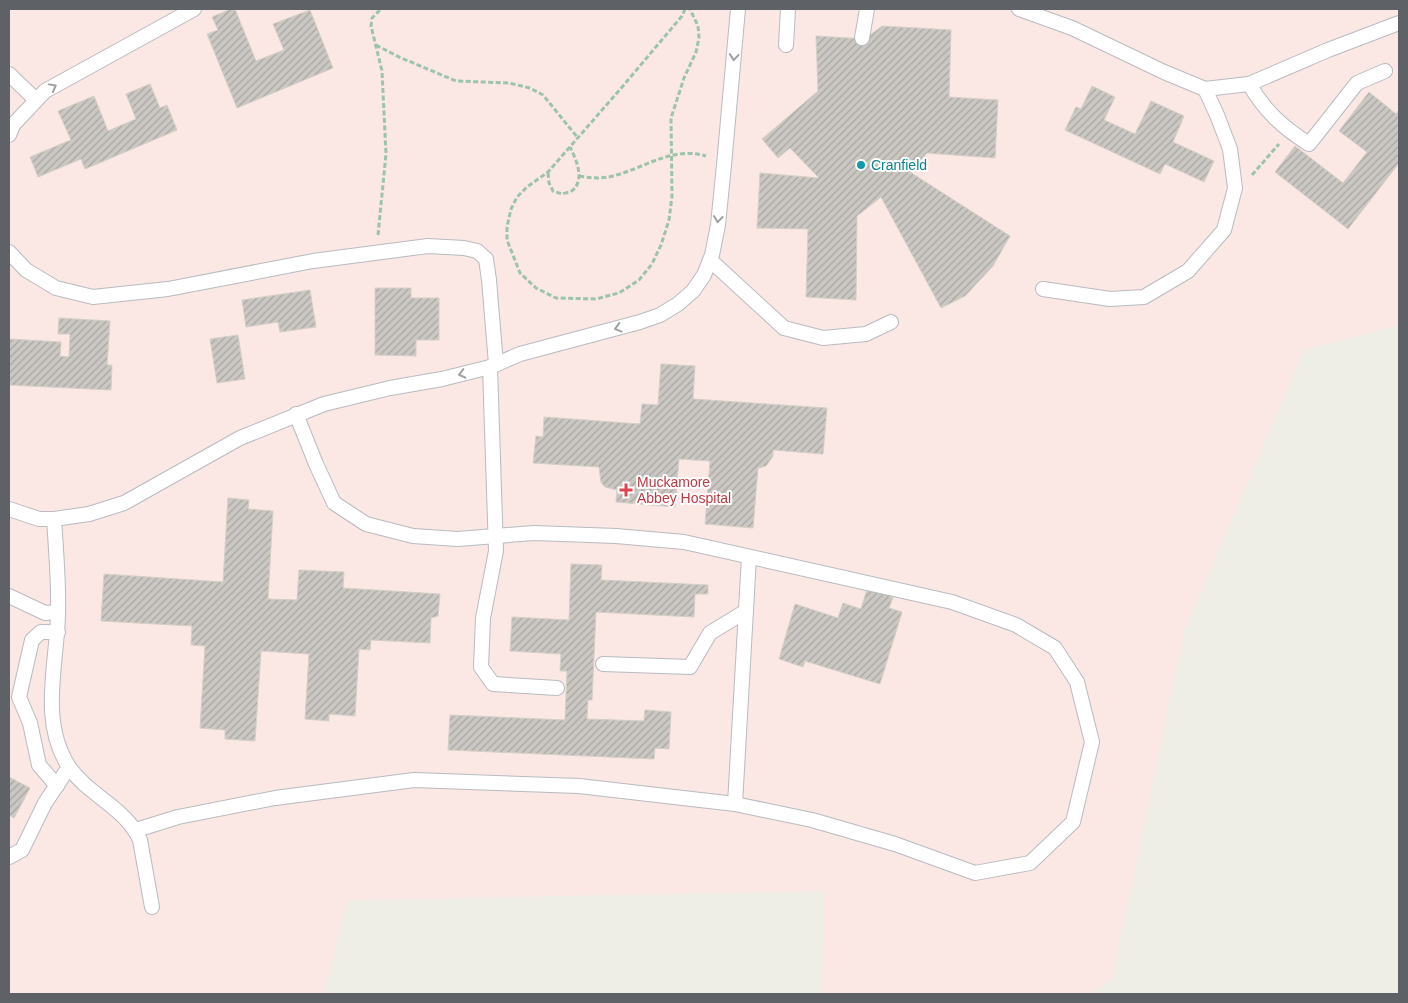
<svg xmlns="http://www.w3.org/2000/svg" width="1408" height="1003" font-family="Helvetica,sans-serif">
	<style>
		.medical { fill: #fbe7e4 }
		.building { fill: url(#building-hatch); stroke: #d4d0c5 }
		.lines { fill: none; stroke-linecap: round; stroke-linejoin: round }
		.lane-casing { stroke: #b8bbbf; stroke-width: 16 }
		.path { stroke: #9cc4a9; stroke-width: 3; stroke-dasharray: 5 2.5; stroke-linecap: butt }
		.lane { stroke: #fff; stroke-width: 14 }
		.oneway { stroke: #9ea0a3 }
		.culture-dot { fill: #0f9aa8; stroke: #fff; stroke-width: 2 }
		.health-dot { fill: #e0444e; stroke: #fff; stroke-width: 2 }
		.labels { text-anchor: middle; stroke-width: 4; stroke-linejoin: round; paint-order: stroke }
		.culture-label { font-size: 14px; fill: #0d838f; stroke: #fff; text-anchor: start }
		.health-label { font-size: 14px; fill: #be3a42; stroke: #fff; text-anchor: start }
	</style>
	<defs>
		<pattern id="building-hatch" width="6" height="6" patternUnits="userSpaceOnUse" patternTransform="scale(1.25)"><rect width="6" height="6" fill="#cbc8c3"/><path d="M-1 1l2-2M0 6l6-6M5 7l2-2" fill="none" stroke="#a8a6a2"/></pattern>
	</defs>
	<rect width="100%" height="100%" fill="#efeee6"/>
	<path class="medical" d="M9,9H1399V325L1304,350L1184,631L1112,979L1090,994H822L824,891L347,900L324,994H9Z"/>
	<g class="building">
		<path d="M231,9H235L256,61L284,50L273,24L310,10L333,68L237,108L207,34L218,30L212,17Z"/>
		<path d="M882,26L951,30L949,97L998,100L995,158L927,153L910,172L1010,236L993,266L965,296L941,308L881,197L857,216L856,300L806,297L808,229L757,228L760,173L819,178L790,148L778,158L762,139L818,91L816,36L865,39Z"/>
		<path d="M150,84L160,108L167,105L177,130L85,169L81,159L38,177L30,157L71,140L58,111L94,96L108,131L136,119L126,94Z"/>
		<path d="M1092,86L1115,97L1104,120L1135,134L1151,101L1184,116L1173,142L1214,161L1204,182L1165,164L1160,174L1065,130L1076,107L1081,109Z"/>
		<path d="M1369,92L1396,114L1399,110V163L1348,229L1275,172L1295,146L1343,183L1367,152L1339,131Z"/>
		<path d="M375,288H411V298H439V340H416V356L375,355Z"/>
		<path d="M310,290L316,327L280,332L278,322L246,327L242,300Z"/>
		<path d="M59,318L110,321L107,365H112L111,390L9,385V339L61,342L60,356L69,357L70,334H58Z"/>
		<path d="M238,335L245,379L217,383L210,339Z"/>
		<path d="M661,364L695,366L693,399L827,408L823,454L773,450V456L766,466L758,468L753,528L705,524L710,461L679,459L675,507L616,502L617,490L605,487L601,482L599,467L533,463L536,436L543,437L544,417L640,424L642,404L658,405Z"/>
		<path d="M228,498L249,500L248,509L273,511L268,599L297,600L299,570L344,572L343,588L440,594L438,616L431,618L430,643L371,640L370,650L359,649L355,716L329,714V721L305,719L309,654L261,651L255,741L225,739V730L200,728L205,646L191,645L192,626L101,621L104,574L223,582Z"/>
		<path d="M571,564L602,565L601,580L708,585V594H695L694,617L596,612L592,700H588L587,719L644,721L645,710L671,712L669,749L655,748L654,759L448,750L450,715L565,720L567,671H560L561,654L510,651L512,617L569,620Z"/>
		<path d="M867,589L893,597L889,608L902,612L880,684L805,661L803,667L779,659L795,604L838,618L843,603L861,609Z"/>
		<path d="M9,777L30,788L14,818L9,815Z"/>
	</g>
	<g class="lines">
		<defs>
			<g id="lane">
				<path d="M1019,9L1072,28L1164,72L1205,89L1249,84L1328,50L1399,23"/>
				<path d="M862,38L867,9"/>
				<path d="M786,45L788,9"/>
				<path d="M9,74L36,100"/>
				<path d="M1249,84C1265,111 1282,127 1309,144L1357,83L1385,71"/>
				<path d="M9,135L13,125L45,91L194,9"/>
				<path d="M9,252L26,270L56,288L93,297L168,289L313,261L428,246L464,248L477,251L486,259L489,280L496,364"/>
				<path d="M710,260L784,328L823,338L866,334L891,322"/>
				<path d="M1043,289L1110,299L1144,297L1188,271L1224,230L1235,188L1230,149L1217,115L1205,89"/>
				<path d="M490,367L496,551L483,618L481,667L493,684L557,688"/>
				<path d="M9,509L39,519H54L89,514L124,503L240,438L324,404L390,388L442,379L490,367L520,354L640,322L660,315L678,304L693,291L704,275L712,255L718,225L724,165L738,9"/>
				<path d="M54,519C56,551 59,583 58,614C57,665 39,721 69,767C89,796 126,808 140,840L152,907"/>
				<path d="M9,596L45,613L58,612"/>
				<path d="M603,664L690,667L710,633L746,611"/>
				<path d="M57,786L39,765L30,723L19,697L32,640L41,632H58"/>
				<path d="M735,804L749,557"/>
				<path d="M136,830L178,817L275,798L414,780L579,786L735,804L812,820L895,844L975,873L1030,863L1073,822L1092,742L1077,682L1055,648L1016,625L952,602L684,542L616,536L534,533L458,539L413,536L366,524L334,503L316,464L296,414"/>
				<path d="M9,857L22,850L45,803L69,767"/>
			</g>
		</defs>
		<use href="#lane" class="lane-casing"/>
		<g class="path">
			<path d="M685,9L682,16L623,86L548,172L527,187L517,197L511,209L507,227V240L520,273L536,288L556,298L596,299L619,293L639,280L652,264L661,245L669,220L672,196L671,118L684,78L696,52L699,38L698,26L690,9"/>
			<path d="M376,45L399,57L456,81L509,83L530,88L543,95L578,138"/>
			<path d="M548,173L549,183L553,191L562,194C565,193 571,192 573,190C585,179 576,159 570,147"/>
			<path d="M1252,175L1279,144"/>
			<path d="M579,176C591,178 601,179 613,176C645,168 672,146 706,156"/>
			<path d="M378,235L386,154L382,71L371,26L372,18L381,9"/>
		</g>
		<use href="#lane" class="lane"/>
	</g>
	<defs><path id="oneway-chevron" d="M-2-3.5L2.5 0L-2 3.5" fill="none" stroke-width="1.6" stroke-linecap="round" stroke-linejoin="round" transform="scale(1.25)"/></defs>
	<g class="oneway">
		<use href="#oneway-chevron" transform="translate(734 57) rotate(95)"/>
		<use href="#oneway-chevron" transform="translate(53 87) rotate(-29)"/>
		<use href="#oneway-chevron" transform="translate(718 219) rotate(97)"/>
		<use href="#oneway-chevron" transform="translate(618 328) rotate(165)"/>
		<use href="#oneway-chevron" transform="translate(462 374) rotate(166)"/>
	</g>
	<circle class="culture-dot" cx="861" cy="165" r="5"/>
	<path class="health-dot" d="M623.5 482.5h5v5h5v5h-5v5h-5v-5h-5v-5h5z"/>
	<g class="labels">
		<g class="culture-label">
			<text x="871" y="170">Cranfield</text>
		</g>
		<g class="health-label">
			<text x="637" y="487">Muckamore<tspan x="637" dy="16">Abbey Hospital</tspan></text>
		</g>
	</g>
	<rect width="1408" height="1003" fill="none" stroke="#5e6166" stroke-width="20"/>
</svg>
